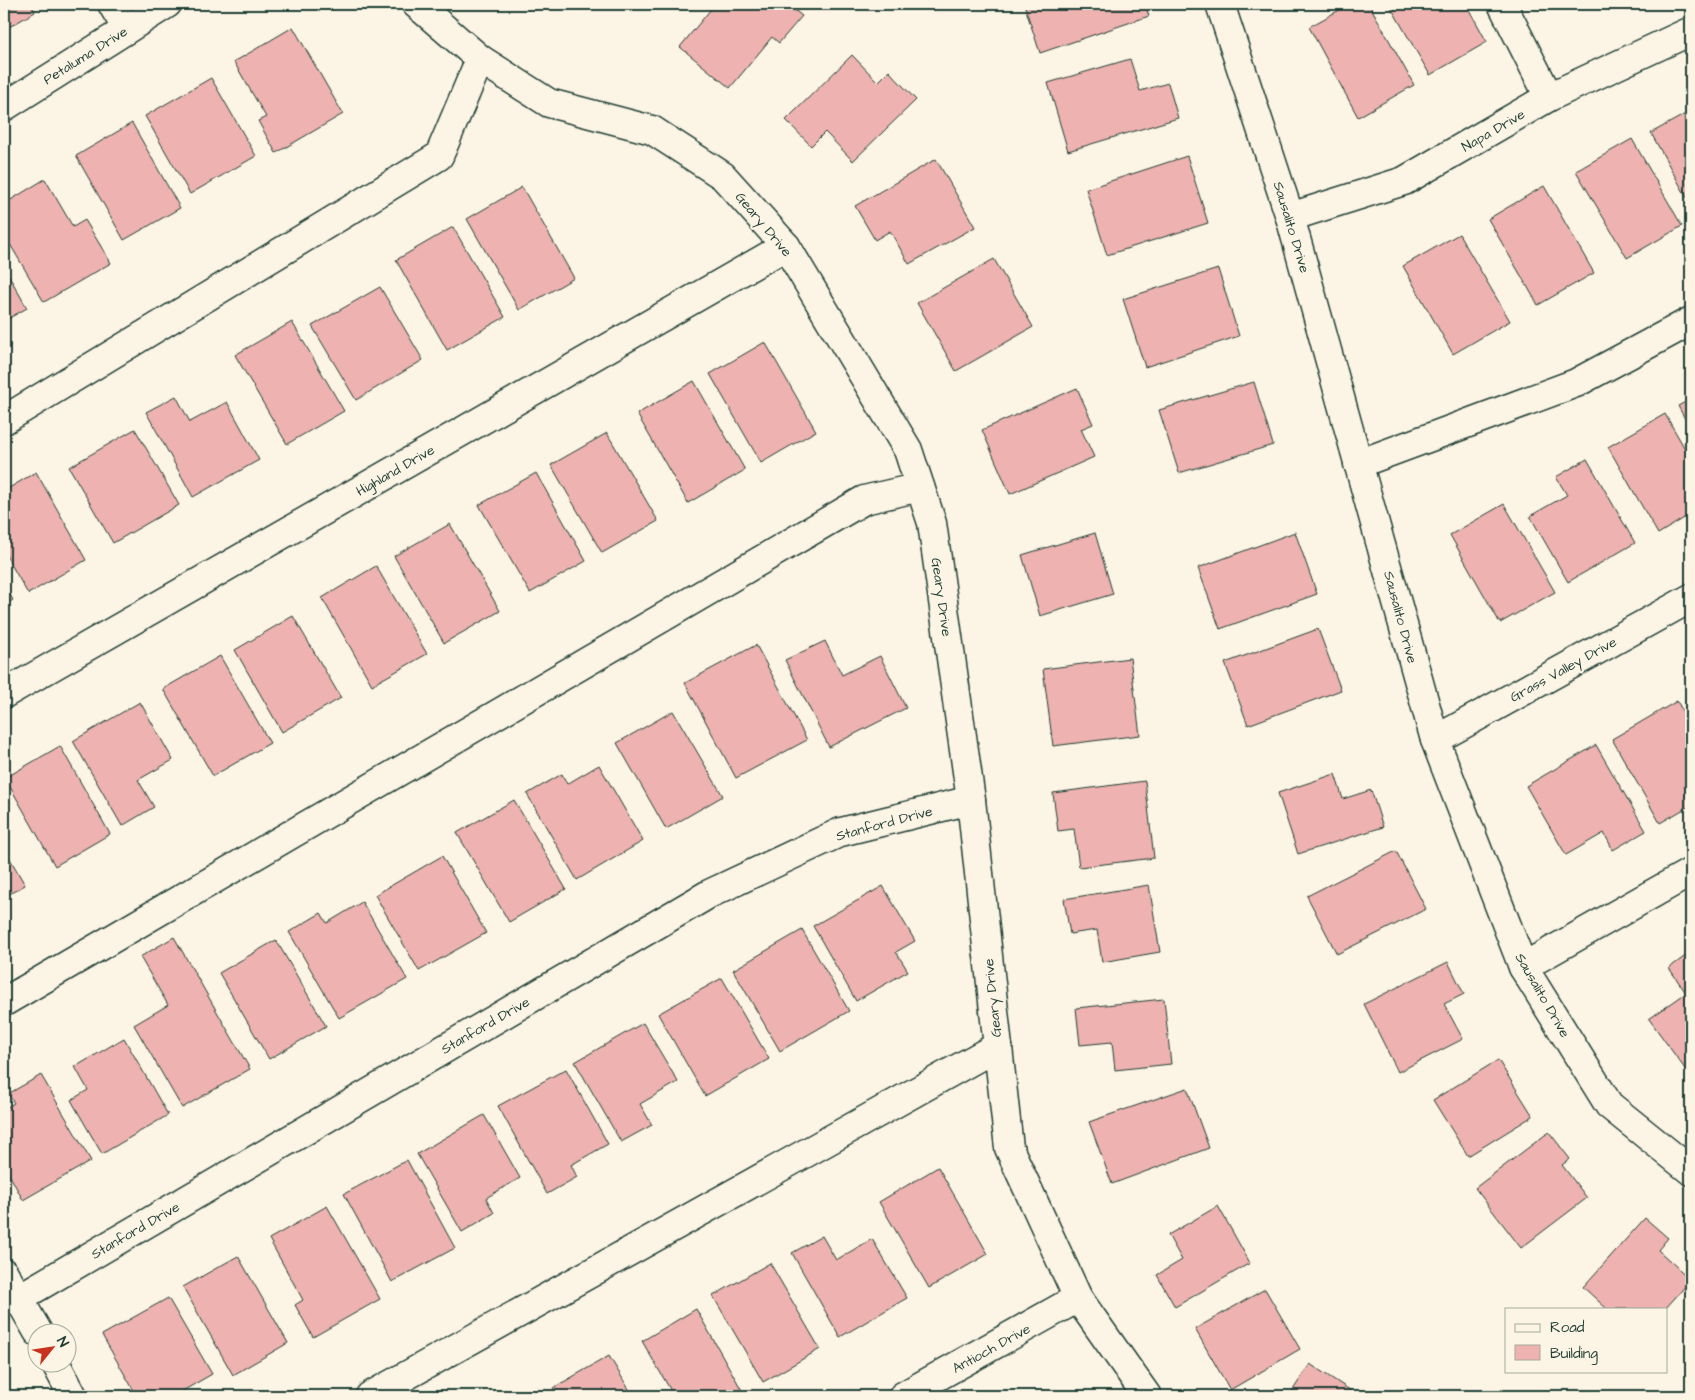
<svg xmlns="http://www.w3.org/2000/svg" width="1695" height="1400" font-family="'Architects Daughter',sans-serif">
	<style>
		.building { fill: #eeb2b0; stroke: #1f3d34 }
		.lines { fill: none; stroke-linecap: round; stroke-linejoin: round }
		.minor-casing { stroke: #1f3d34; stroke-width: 31 }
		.minor { stroke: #fcf5e5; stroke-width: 28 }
		.labels { text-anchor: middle; stroke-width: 4.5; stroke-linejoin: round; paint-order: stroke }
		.street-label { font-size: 14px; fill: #1f3d34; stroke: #fcf5e5 }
	</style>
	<rect width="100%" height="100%" fill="#fcf5e5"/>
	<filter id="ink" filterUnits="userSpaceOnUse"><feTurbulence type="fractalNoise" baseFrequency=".02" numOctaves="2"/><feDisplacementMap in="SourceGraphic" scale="10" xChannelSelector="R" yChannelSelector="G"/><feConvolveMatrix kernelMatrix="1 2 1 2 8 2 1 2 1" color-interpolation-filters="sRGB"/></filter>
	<g filter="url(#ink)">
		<g class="building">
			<path d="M4,4H31L35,12L4,30Z"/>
			<path d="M715,4H787L802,16L779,43L772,37L730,88L680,47Z"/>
			<path d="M1024,4H1145L1149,16L1040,53Z"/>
			<path d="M1350,4H1369L1414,85L1358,117L1309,27Z"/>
			<path d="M1389,4H1466L1487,42L1430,75Z"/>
			<path d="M293,27L343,114L276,153L258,121L266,117L234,62Z"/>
			<path d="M852,55L878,82L889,71L916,100L853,161L825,132L811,146L786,120Z"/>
			<path d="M1130,59L1140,91L1168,83L1178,118L1068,151L1048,83Z"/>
			<path d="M211,78L256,156L190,194L145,116Z"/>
			<path d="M1691,111V205L1651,133Z"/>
			<path d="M132,123L180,208L124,240L76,156Z"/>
			<path d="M1632,139L1682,226L1627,258L1576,171Z"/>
			<path d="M1187,156L1208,223L1107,255L1086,189Z"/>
			<path d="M936,159L975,227L909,264L890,231L875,240L855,206Z"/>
			<path d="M45,179L73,227L85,220L111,263L44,302L4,234V204Z"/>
			<path d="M1544,186L1594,273L1538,305L1488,219Z"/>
			<path d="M522,187L574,278L519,310L467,219Z"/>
			<path d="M453,227L505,317L447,350L396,260Z"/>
			<path d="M1459,234L1510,321L1453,354L1403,266Z"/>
			<path d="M994,259L1033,327L956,371L917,303Z"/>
			<path d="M4,267L27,308L4,321Z"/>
			<path d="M1218,269L1239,336L1145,367L1123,299Z"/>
			<path d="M380,287L423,360L356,400L312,326Z"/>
			<path d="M292,322L344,411L287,444L235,355Z"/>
			<path d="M765,342L816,431L761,463L710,374Z"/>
			<path d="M694,381L745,470L688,503L637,414Z"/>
			<path d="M1254,382L1273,445L1179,473L1159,410Z"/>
			<path d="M1077,388L1093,424L1081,429L1094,457L1010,494L982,430Z"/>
			<path d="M176,396L190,422L227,402L259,460L193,497L146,412Z"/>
			<path d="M1691,399V430L1678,406Z"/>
			<path d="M1665,414L1691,459V514L1658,534L1608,447Z"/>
			<path d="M135,429L179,505L113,543L69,467Z"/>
			<path d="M607,433L658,521L602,553L551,465Z"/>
			<path d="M1587,459L1635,543L1568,582L1530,516L1567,495L1556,477Z"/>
			<path d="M36,472L86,560L28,594L4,552V491Z"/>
			<path d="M536,473L586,561L530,593L479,505Z"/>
			<path d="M1504,504L1555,592L1500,623L1450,535Z"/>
			<path d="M450,524L500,611L444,643L394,556Z"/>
			<path d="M1295,532L1317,594L1220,629L1198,568Z"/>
			<path d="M1095,533L1113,594L1040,616L1022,555Z"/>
			<path d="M376,566L427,654L372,685L322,598Z"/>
			<path d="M4,584L13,600L4,606Z"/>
			<path d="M293,616L341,698L282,732L235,650Z"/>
			<path d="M1318,629L1341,690L1248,725L1225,663Z"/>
			<path d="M825,641L842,675L880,656L906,708L829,747L785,660Z"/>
			<path d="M756,645L807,740L736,778L685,683Z"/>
			<path d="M220,656L270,743L213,776L163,689Z"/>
			<path d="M1130,658L1140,735L1053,746L1043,669Z"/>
			<path d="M1677,701L1691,726V805L1660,823L1612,739Z"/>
			<path d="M140,702L173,760L138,780L154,807L122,826L73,741Z"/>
			<path d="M673,711L723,796L666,829L617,743Z"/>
			<path d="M1596,745L1646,831L1613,850L1604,833L1566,855L1526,786Z"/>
			<path d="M60,746L110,834L55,866L5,778Z"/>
			<path d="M599,765L643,841L577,880L527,794L562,774L567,784Z"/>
			<path d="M1335,774L1343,799L1371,790L1383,827L1298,854L1278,793Z"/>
			<path d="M1145,781L1154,858L1079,867L1074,829L1058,831L1053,793Z"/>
			<path d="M514,800L566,889L509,922L457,833Z"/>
			<path d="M4,848L25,885L4,897Z"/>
			<path d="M1396,851L1426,909L1337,954L1307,896Z"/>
			<path d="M442,856L486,933L419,971L375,895Z"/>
			<path d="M1149,885L1160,952L1102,962L1097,930L1070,934L1064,899Z"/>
			<path d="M883,886L915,941L896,952L908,971L856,1001L813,926Z"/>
			<path d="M362,902L407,979L339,1018L289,932L321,913L327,923Z"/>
			<path d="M802,930L849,1011L780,1051L733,970Z"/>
			<path d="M174,937L250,1069L182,1108L134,1025L168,1005L140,957Z"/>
			<path d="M276,940L326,1026L269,1059L219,973Z"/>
			<path d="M1691,952V1064L1685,1069L1649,1019L1686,993L1669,968Z"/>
			<path d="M1448,962L1464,994L1444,1004L1463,1039L1398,1072L1364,1004Z"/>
			<path d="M722,978L769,1059L705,1096L658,1014Z"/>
			<path d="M1164,999L1171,1064L1115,1070L1112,1042L1080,1045L1076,1008Z"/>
			<path d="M643,1023L678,1082L640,1104L652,1125L621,1142L575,1062Z"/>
			<path d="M124,1038L168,1115L102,1154L71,1100L88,1090L75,1067Z"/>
			<path d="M1498,1060L1533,1116L1468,1156L1433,1100Z"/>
			<path d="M566,1069L608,1144L571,1165L577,1177L547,1194L498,1106Z"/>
			<path d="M41,1075L91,1161L23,1200L4,1165V1109L14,1103L8,1094Z"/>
			<path d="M1187,1088L1209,1148L1112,1184L1089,1122Z"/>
			<path d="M484,1115L520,1178L486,1198L494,1213L462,1232L417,1154Z"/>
			<path d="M1549,1132L1570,1159L1562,1165L1587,1198L1521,1248L1475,1188Z"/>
			<path d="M407,1160L455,1248L392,1282L344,1194Z"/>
			<path d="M938,1167L988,1254L929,1288L879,1202Z"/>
			<path d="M327,1206L380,1299L313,1337L295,1305L303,1300L269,1239Z"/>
			<path d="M1218,1206L1250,1263L1175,1307L1157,1275L1182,1260L1168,1235Z"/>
			<path d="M1645,1218L1668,1238L1658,1250L1691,1280L1665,1309H1607L1583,1287Z"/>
			<path d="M822,1236L836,1260L872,1239L907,1298L840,1337L792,1253Z"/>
			<path d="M238,1256L288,1343L233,1375L183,1287Z"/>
			<path d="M770,1263L820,1349L763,1382L713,1296Z"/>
			<path d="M1265,1289L1300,1349L1230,1390L1195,1329Z"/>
			<path d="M168,1298L212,1374L174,1396H137L102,1335Z"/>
			<path d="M696,1309L744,1394L740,1396H674L642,1341Z"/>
			<path d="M609,1356L633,1396H558L553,1388Z"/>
			<path d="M1310,1364L1359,1396H1289Z"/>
		</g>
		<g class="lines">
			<defs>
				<g id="minor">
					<path d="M112,4L127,29"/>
					<path d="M416,4L480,59L549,103L652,130L723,176L786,246L908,450L932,523L971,800L1009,1148L1078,1298L1147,1396"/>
					<path d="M1220,4L1290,217L1435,740L1523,967L1609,1105L1691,1171"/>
					<path d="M1502,4L1549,97"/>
					<path d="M4,107L167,4"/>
					<path d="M1290,217L1404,181L1549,97L1691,31"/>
					<path d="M4,420L439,156L480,59"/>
					<path d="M1358,464L1576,383L1691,321"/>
					<path d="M4,694L786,246"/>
					<path d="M1435,740L1691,598"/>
					<path d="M1523,967L1691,872"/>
					<path d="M4,1002L864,500L920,487"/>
					<path d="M4,1273L38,1332"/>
					<path d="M19,1298L709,894L841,832L971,800"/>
					<path d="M55,1362L73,1396"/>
					<path d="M370,1396L998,1046"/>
					<path d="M903,1396L1078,1298"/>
				</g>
			</defs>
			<use href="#minor" class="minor-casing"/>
			<use href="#minor" class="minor"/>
		</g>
	</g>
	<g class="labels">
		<g class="street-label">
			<text transform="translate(85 55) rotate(-32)" y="5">Petaluma Drive</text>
			<text transform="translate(1493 130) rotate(-30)" y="5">Napa Drive</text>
			<text transform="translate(764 224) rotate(50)" y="5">Geary Drive</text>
			<text transform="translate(1292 227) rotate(73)" y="5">Sausalito Drive</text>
			<text transform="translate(395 470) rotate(-30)" y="5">Highland Drive</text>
			<text transform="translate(942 597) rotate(82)" y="5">Geary Drive</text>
			<text transform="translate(1401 617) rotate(75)" y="5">Sausalito Drive</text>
			<text transform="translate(1563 669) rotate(-29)" y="5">Grass Valley Drive</text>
			<text transform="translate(884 823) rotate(-15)" y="5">Stanford Drive</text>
			<text transform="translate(1543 995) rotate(60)" y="5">Sausalito Drive</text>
			<text transform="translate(992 998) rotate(-96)" y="5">Geary Drive</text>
			<text transform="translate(485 1025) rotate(-30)" y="5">Stanford Drive</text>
			<text transform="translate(135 1230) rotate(-30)" y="5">Stanford Drive</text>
			<text transform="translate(991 1348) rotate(-29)" y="5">Antioch Drive</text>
		</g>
	</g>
	<rect width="1695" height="1400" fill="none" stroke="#fcf5e5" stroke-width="20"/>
	<rect x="10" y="10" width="1675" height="1380" fill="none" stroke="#1f3d34" stroke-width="2" filter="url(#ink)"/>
	<rect x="1505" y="1308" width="162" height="65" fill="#fcf5e5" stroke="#a4ab9e"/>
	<rect x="1515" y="1324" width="25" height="8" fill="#fcf5e5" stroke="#a4ab9e"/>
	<text x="1550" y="1332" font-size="15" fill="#1f3d34">Road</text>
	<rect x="1515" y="1345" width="25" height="15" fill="#eeb2b0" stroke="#a4ab9e"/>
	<text x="1550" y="1358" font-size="15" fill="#1f3d34">Building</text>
	<g transform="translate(52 1348) rotate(60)"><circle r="24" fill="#fcf5e5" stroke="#a4ab9e"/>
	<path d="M0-4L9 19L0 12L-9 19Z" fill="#c8321e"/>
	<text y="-8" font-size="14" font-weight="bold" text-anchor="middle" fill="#1f3d34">N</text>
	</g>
</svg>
